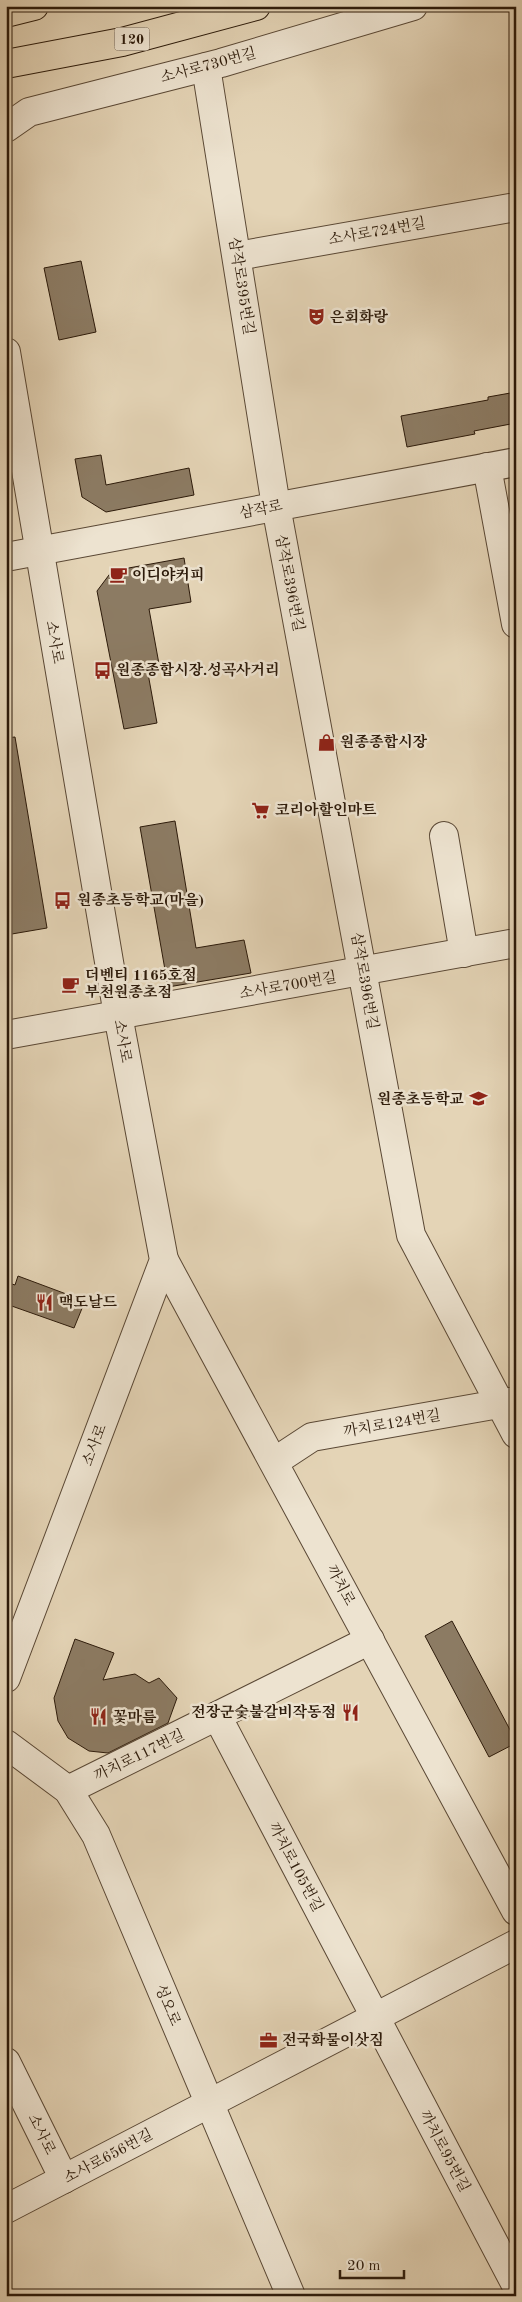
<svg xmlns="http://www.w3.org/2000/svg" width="522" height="2302" font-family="'Old Standard TT','Noto Serif KR',serif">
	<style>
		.building { fill: #8c7b63; stroke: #2c1a0a }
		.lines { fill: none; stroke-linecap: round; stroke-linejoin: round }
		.minor-casing { stroke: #5a4835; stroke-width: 30 }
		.highway-casing { stroke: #2c1a0a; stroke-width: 30 }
		.minor { stroke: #ede3d0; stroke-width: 28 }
		.highway { stroke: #e4d4b6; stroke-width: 28 }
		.labels { text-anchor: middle; stroke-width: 5; stroke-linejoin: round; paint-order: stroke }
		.shield { fill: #ede3d0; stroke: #665645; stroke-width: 1 }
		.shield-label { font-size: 14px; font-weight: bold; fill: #2c1a0a }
		.street-label { font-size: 15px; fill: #2c1a0a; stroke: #ede3d0 }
		.poi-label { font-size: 15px; font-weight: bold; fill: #2c1a0a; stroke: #ede3d0; text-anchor: start }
	</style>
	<rect width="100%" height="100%" fill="#e4d4b6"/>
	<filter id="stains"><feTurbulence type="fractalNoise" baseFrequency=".004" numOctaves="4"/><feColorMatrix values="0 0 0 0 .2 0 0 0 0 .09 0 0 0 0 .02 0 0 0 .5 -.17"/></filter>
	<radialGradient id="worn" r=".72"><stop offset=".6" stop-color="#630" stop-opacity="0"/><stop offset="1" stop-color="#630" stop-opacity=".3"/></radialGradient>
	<g class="building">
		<path d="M81,261L96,332L59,340L44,268Z"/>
		<path d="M516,392V423L474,431L475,434L407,447L401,416L488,400V397Z"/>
		<path d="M101,455L106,485L189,468L194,495L106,512L82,497L75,459Z"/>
		<path d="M184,558L191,602L149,609L159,664L147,668L157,723L124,729L97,591L112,571Z"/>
		<path d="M15,737L47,928L6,935V738Z"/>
		<path d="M175,821L196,948L244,940L251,973L168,987L140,827Z"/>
		<path d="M18,1276L85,1301L74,1328L6,1304V1282L15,1285Z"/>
		<path d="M452,1621L516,1741V1743L489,1757L425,1636Z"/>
		<path d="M75,1639L114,1653L103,1680L135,1674L149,1683L159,1678L177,1698L168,1723L108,1753L89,1751L68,1738L58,1721L54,1698Z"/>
	</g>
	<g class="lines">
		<defs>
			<g id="minor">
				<path d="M206,67L276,506L411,1235L516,1434"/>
				<path d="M6,128L29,112L221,63L413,6"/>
				<path d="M237,256L516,207"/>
				<path d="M6,352L118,1015L164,1260L6,1678"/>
				<path d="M487,467L516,624"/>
				<path d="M6,557L516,462"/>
				<path d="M444,836L464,953"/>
				<path d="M6,1035L516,943"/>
				<path d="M164,1260L516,1911"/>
				<path d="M274,1462L312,1437L516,1401"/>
				<path d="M217,1716L516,2285"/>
				<path d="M6,1744L68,1790L96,1835L291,2296"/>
				<path d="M68,1790L370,1640"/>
				<path d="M6,2062L64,2179"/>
				<path d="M6,2209L516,1944"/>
			</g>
			<g id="highway">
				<path d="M6,13L34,6"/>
				<path d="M6,64L122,42L256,6"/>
			</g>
		</defs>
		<use href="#minor" class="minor-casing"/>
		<use href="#highway" class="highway-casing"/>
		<use href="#minor" class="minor"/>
		<use href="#highway" class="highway"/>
	</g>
	<defs>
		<symbol id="theatre-bare" viewBox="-9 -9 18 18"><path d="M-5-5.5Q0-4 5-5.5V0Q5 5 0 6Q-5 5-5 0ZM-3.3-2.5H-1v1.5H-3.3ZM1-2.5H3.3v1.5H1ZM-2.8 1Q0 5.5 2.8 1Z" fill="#8f2418" stroke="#ede3d0" stroke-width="2.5" paint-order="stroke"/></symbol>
		<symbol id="cafe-bare" viewBox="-9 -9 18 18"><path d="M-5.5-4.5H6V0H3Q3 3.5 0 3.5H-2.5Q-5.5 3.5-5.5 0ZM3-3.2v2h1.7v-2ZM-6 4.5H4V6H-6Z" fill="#8f2418" stroke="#ede3d0" stroke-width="2.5" paint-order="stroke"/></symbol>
		<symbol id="bus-bare" viewBox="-9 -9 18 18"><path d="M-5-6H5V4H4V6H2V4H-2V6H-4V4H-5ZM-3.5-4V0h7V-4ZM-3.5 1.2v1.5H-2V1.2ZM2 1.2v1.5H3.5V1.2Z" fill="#8f2418" stroke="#ede3d0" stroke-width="2.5" paint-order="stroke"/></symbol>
		<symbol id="shop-bare" viewBox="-9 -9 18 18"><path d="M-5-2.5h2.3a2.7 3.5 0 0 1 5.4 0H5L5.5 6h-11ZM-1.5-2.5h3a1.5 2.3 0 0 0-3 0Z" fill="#8f2418" stroke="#ede3d0" stroke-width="2.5" paint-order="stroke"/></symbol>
		<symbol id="supermarket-bare" viewBox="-9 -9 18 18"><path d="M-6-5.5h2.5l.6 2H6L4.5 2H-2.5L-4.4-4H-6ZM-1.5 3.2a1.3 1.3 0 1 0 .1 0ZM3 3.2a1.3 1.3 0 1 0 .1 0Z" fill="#8f2418" stroke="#ede3d0" stroke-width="2.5" paint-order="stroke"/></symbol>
		<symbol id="school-bare" viewBox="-9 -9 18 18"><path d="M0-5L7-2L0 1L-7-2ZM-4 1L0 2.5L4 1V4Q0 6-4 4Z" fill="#8f2418" stroke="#ede3d0" stroke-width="2.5" paint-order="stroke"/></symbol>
		<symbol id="restaurant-bare" viewBox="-9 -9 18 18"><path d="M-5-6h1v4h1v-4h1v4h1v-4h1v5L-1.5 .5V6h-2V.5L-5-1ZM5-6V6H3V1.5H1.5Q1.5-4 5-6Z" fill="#8f2418" stroke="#ede3d0" stroke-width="2.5" paint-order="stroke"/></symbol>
		<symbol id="office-bare" viewBox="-9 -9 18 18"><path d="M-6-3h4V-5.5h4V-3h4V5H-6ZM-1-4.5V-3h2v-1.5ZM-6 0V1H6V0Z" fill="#8f2418" stroke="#ede3d0" stroke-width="2.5" paint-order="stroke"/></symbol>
	</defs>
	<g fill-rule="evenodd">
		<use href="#theatre-bare" x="304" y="304" width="25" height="25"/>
		<use href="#cafe-bare" x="106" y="562" width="25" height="25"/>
		<use href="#bus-bare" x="90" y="658" width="25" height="25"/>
		<use href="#shop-bare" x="314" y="730" width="25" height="25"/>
		<use href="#supermarket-bare" x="248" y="798" width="25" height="25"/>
		<use href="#bus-bare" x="50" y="888" width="25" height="25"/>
		<use href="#cafe-bare" x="58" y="972" width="25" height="25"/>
		<use href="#school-bare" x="466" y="1086" width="25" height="25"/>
		<use href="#restaurant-bare" x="32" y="1290" width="25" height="25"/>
		<use href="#restaurant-bare" x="338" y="1700" width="25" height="25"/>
		<use href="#restaurant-bare" x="86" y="1704" width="25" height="25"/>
		<use href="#office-bare" x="256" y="2028" width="25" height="25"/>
	</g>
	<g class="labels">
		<rect class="shield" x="114.5" y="27.5" width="35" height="23" rx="4"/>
		<g class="shield-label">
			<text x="132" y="44">120</text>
		</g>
		<g class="street-label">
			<text transform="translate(208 65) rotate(-15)" y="5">소사로730번길</text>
			<text transform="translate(377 231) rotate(-10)" y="5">소사로724번길</text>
			<text transform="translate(242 286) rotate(81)" y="5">삼작로395번길</text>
			<text transform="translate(261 509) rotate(-11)" y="5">삼작로</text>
			<text transform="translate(290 583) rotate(79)" y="5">삼작로396번길</text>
			<text transform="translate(55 642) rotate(80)" y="5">소사로</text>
			<text transform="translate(365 981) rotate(80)" y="5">삼작로396번길</text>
			<text transform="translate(288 985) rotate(-10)" y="5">소사로700번길</text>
			<text transform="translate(123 1041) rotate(80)" y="5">소사로</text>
			<text transform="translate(392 1423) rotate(-10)" y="5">까치로124번길</text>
			<text transform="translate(94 1445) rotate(-69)" y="5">소사로</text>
			<text transform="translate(341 1585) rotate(62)" y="5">까치로</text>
			<text transform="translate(139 1755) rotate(-26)" y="5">까치로117번길</text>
			<text transform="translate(296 1867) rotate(62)" y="5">까치로105번길</text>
			<text transform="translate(168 2005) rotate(67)" y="5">성오로</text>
			<text transform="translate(42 2134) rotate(64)" y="5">소사로</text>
			<text transform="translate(445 2151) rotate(62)" y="5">까치로95번길</text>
			<text transform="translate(108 2156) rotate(-28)" y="5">소사로656번길</text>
		</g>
		<g class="poi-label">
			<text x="330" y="322">은회화랑</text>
			<text x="132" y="580">이디야커피</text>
			<text x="116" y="675">원종종합시장.성곡사거리</text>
			<text x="340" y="747">원종종합시장</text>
			<text x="275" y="815">코리아할인마트</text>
			<text x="77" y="905">원종초등학교(마을)</text>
			<text x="85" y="980">더벤티 1165호점<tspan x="85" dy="17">부천원종초점</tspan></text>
			<text x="464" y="1104" text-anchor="end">원종초등학교</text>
			<text x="59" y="1307">맥도날드</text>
			<text x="336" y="1717" text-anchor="end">전장군숯불갈비작동점</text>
			<text x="113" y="1722">꽃마름</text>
			<text x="282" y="2045">전국화물이삿짐</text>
		</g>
	</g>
	<rect width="522" height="2302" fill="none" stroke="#e4d4b6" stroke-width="25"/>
	<rect x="8" y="8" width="507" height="2287" fill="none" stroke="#2c1a0a" stroke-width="2.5"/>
	<rect x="12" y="12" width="497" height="2277" fill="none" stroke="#2c1a0a"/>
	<path d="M340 2270v8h64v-8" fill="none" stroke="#2c1a0a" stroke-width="2.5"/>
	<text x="347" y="2270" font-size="15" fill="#2c1a0a" stroke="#ede3d0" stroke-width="4" paint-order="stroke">20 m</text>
	<rect width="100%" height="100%" filter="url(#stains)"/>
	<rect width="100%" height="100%" fill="url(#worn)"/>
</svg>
